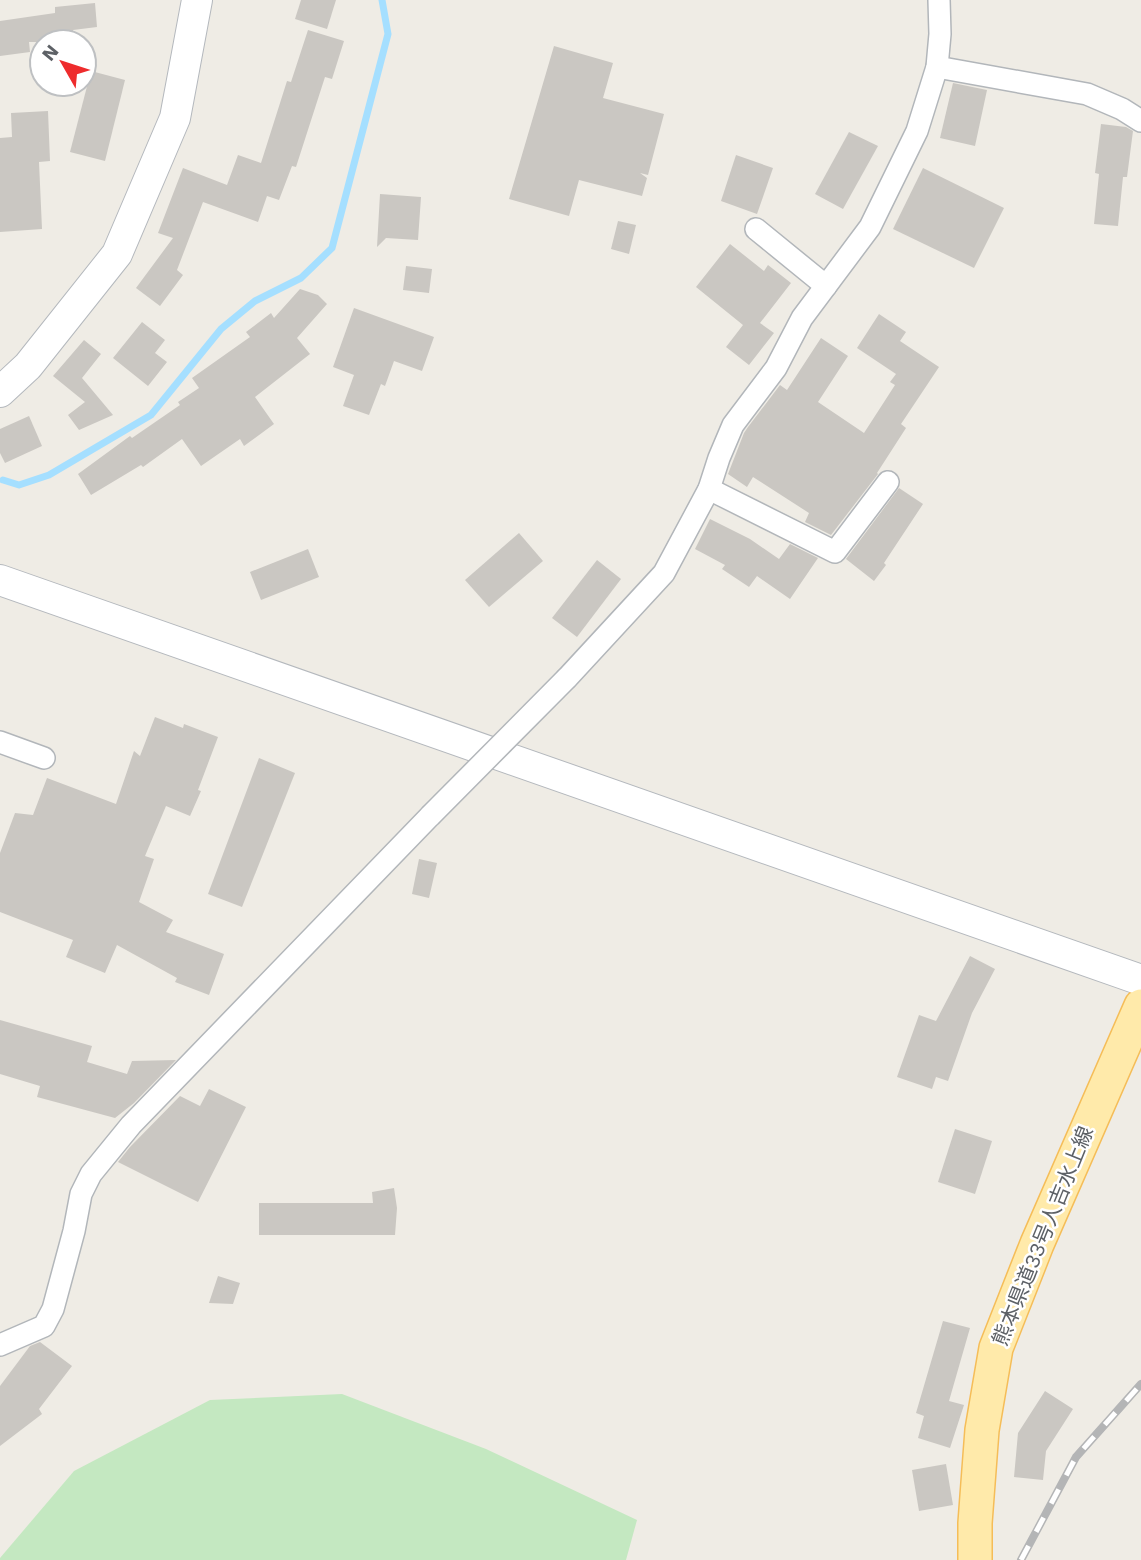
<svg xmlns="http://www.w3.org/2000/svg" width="1141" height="1560" font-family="'Work Sans','Noto Sans JP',sans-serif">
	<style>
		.green { fill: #c4e8c1 }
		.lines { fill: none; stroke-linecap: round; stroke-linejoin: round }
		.stream { stroke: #a5dfff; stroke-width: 7 }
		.building { fill: #cac7c2 }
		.street-casing { stroke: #b2b6ba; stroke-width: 24 }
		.secondary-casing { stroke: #b4b8bd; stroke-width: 32 }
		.primary-casing { stroke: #f5bd58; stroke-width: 36 }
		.street { stroke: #fff; stroke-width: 21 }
		.secondary { stroke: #fff; stroke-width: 30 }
		.primary { stroke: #ffeaaa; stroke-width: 33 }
		.rail-casing { stroke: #b4b5b6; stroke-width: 8 }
		.rail { stroke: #fff; stroke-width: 5; stroke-dasharray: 16; stroke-linecap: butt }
		.street-bridge-casing { stroke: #b2b6ba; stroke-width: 24; stroke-linecap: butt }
		.street-bridge { stroke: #fff; stroke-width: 21 }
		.labels { text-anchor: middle; stroke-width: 5; stroke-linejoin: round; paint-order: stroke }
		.street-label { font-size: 21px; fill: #5d6166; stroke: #fff }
	</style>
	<rect width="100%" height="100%" fill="#efece5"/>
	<path class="green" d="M342,1394L486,1449L637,1520L626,1560H0V1558L74,1471L210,1400Z"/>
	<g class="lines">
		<path class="stream" d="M3,480L19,485L49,475L151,415L221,329L255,301L301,278L332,248L388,34L382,0"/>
	</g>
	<g class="building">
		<path d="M301,0H336L327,29L295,19Z"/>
		<path d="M95,3L97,27L73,30L74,42H29L30,52L0,56V21L55,13V7Z"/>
		<path d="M308,30L344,41L332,79L325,77L296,167L292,166L279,200L267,196L258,222L203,202L177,270L183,275L160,306L136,288L173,238L158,233L183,168L227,185L238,155L261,163L287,81L291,82Z"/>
		<path d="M554,46L613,63L603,98L664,114L648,175L640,173L647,178L642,196L579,180L569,216L509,199Z"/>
		<path d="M91,71L125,80L105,161L70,152Z"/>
		<path d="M953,83L987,90L975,146L940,138Z"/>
		<path d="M48,111L50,161L39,162L42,229L0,232V138L12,137L11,113Z"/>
		<path d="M1101,124L1126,127L1133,131L1127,177H1123L1118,226L1094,224L1099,174L1095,173Z"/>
		<path d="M849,132L878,146L843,209L815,194Z"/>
		<path d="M736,155L773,168L757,214L721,201Z"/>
		<path d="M923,168L1004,208L974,268L893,229Z"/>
		<path d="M380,194L421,197L418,240L386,238L377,247Z"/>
		<path d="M618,221L636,225L629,254L611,249Z"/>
		<path d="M730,244L764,271L768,265L791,283L760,323L774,333L749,365L726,347L743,325L696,287Z"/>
		<path d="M406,266L432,269L429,293L403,290Z"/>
		<path d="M300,289L318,295L327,304L297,338L310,354L255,397L274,424L244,446L240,439L201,466L182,439L143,467L141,465L91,495L78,474L130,436L132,438L180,405L178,402L199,388L192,378L250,337L246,332L271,313L274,318Z"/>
		<path d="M354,308L434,337L422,371L394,361L385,386L381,384L369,415L343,406L354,375L333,367Z"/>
		<path d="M879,314L906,332L900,341L939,367L901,424L906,428L877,473L878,474L831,535L805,522L809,513L753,477L747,487L728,474L744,433L748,427L780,385L787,390L821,338L848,356L818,402L864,433L895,385L890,382L896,374L857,348Z"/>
		<path d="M142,322L165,340L155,353L167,362L148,386L113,358Z"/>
		<path d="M84,340L101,354L82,378L113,415L79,430L68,415L85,402L53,376Z"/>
		<path d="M29,416L42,446L5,463L0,453V429Z"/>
		<path d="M899,488L923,504L884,563L886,565L874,581L846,559Z"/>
		<path d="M710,519L750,539L779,559L790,544L818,558L790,599L757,576L749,587L722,569L725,565L695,549Z"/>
		<path d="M519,533L543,561L489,607L465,580Z"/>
		<path d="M308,549L319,577L261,600L250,572Z"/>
		<path d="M597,560L621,579L577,637L552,618Z"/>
		<path d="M155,717L183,728L184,724L218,737L198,790L201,791L190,816L166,806L145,856L154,859L139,902L173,920L166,932L224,954L209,995L175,982L177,978L117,945L105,973L66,957L73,940L0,912V853L15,813L33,815L47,778L116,804L134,751L140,756Z"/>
		<path d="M259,758L295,773L242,907L208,894Z"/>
		<path d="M419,859L437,863L429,898L412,894Z"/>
		<path d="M970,956L995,969L972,1013L948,1081L936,1077L932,1089L897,1077L919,1015L936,1021Z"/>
		<path d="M0,1020L92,1046L87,1062L127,1074L132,1061L176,1060L134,1103L115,1118L37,1097L40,1086L0,1074Z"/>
		<path d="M209,1089L246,1107L198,1202L118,1162L130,1147L180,1096L200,1106Z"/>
		<path d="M955,1129L992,1141L975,1194L938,1182Z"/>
		<path d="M394,1188L397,1208L395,1235H259V1203H373L372,1192Z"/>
		<path d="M218,1276L240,1283L233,1304L209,1303Z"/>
		<path d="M943,1321L970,1328L949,1401L964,1405L950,1448L918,1438L924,1416L916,1413Z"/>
		<path d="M40,1342L72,1366L39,1409L42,1414L0,1446V1386L30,1346Z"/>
		<path d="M1045,1391L1073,1409L1046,1451L1043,1480L1014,1477L1018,1433Z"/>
		<path d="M946,1464L953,1505L919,1511L912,1470Z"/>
	</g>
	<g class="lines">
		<defs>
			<g id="street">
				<path d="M937,67L1087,94L1122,109L1141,121"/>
				<path d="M756,229L826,286"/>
				<path d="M709,489L835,552L888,482"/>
				<path d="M567,678L664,573L709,489L719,458L733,425L776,368L802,318L870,227L917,131L937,67L940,34L939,0"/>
				<path d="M0,742L44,758"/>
				<path d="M0,1345L44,1326L53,1309L74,1231L81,1194L91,1174L131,1125L430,816"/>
			</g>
			<g id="secondary">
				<path d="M0,392L28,366L117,254L175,118L197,0"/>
				<path d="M0,580L1141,980"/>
			</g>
			<path id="primary" d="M975,1560V1523L982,1430L996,1348L1037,1244L1141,1006"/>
		</defs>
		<use href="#street" class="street-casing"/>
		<use href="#secondary" class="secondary-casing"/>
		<use href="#primary" class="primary-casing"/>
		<use href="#street" class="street"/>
		<use href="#secondary" class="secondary"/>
		<use href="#primary" class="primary"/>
		<defs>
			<path id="rail" d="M1021,1560L1076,1457L1141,1384"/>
		</defs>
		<use href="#rail" class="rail-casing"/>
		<use href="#rail" class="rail"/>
		<defs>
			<path id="street-bridge" d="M430,816L567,678"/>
		</defs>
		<use href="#street-bridge" class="street-bridge-casing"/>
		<use href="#street-bridge" class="street-bridge"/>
	</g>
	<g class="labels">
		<g class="street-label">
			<text transform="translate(1043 1236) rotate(-68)" y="7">熊本県道33号人吉水上線</text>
		</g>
	</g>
	<g transform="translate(63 63) rotate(309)"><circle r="33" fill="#ffffff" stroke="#bec0c2" stroke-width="2"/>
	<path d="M0-5L12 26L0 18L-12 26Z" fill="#ee2c2d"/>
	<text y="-10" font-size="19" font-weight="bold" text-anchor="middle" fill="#5d6166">N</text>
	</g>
</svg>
